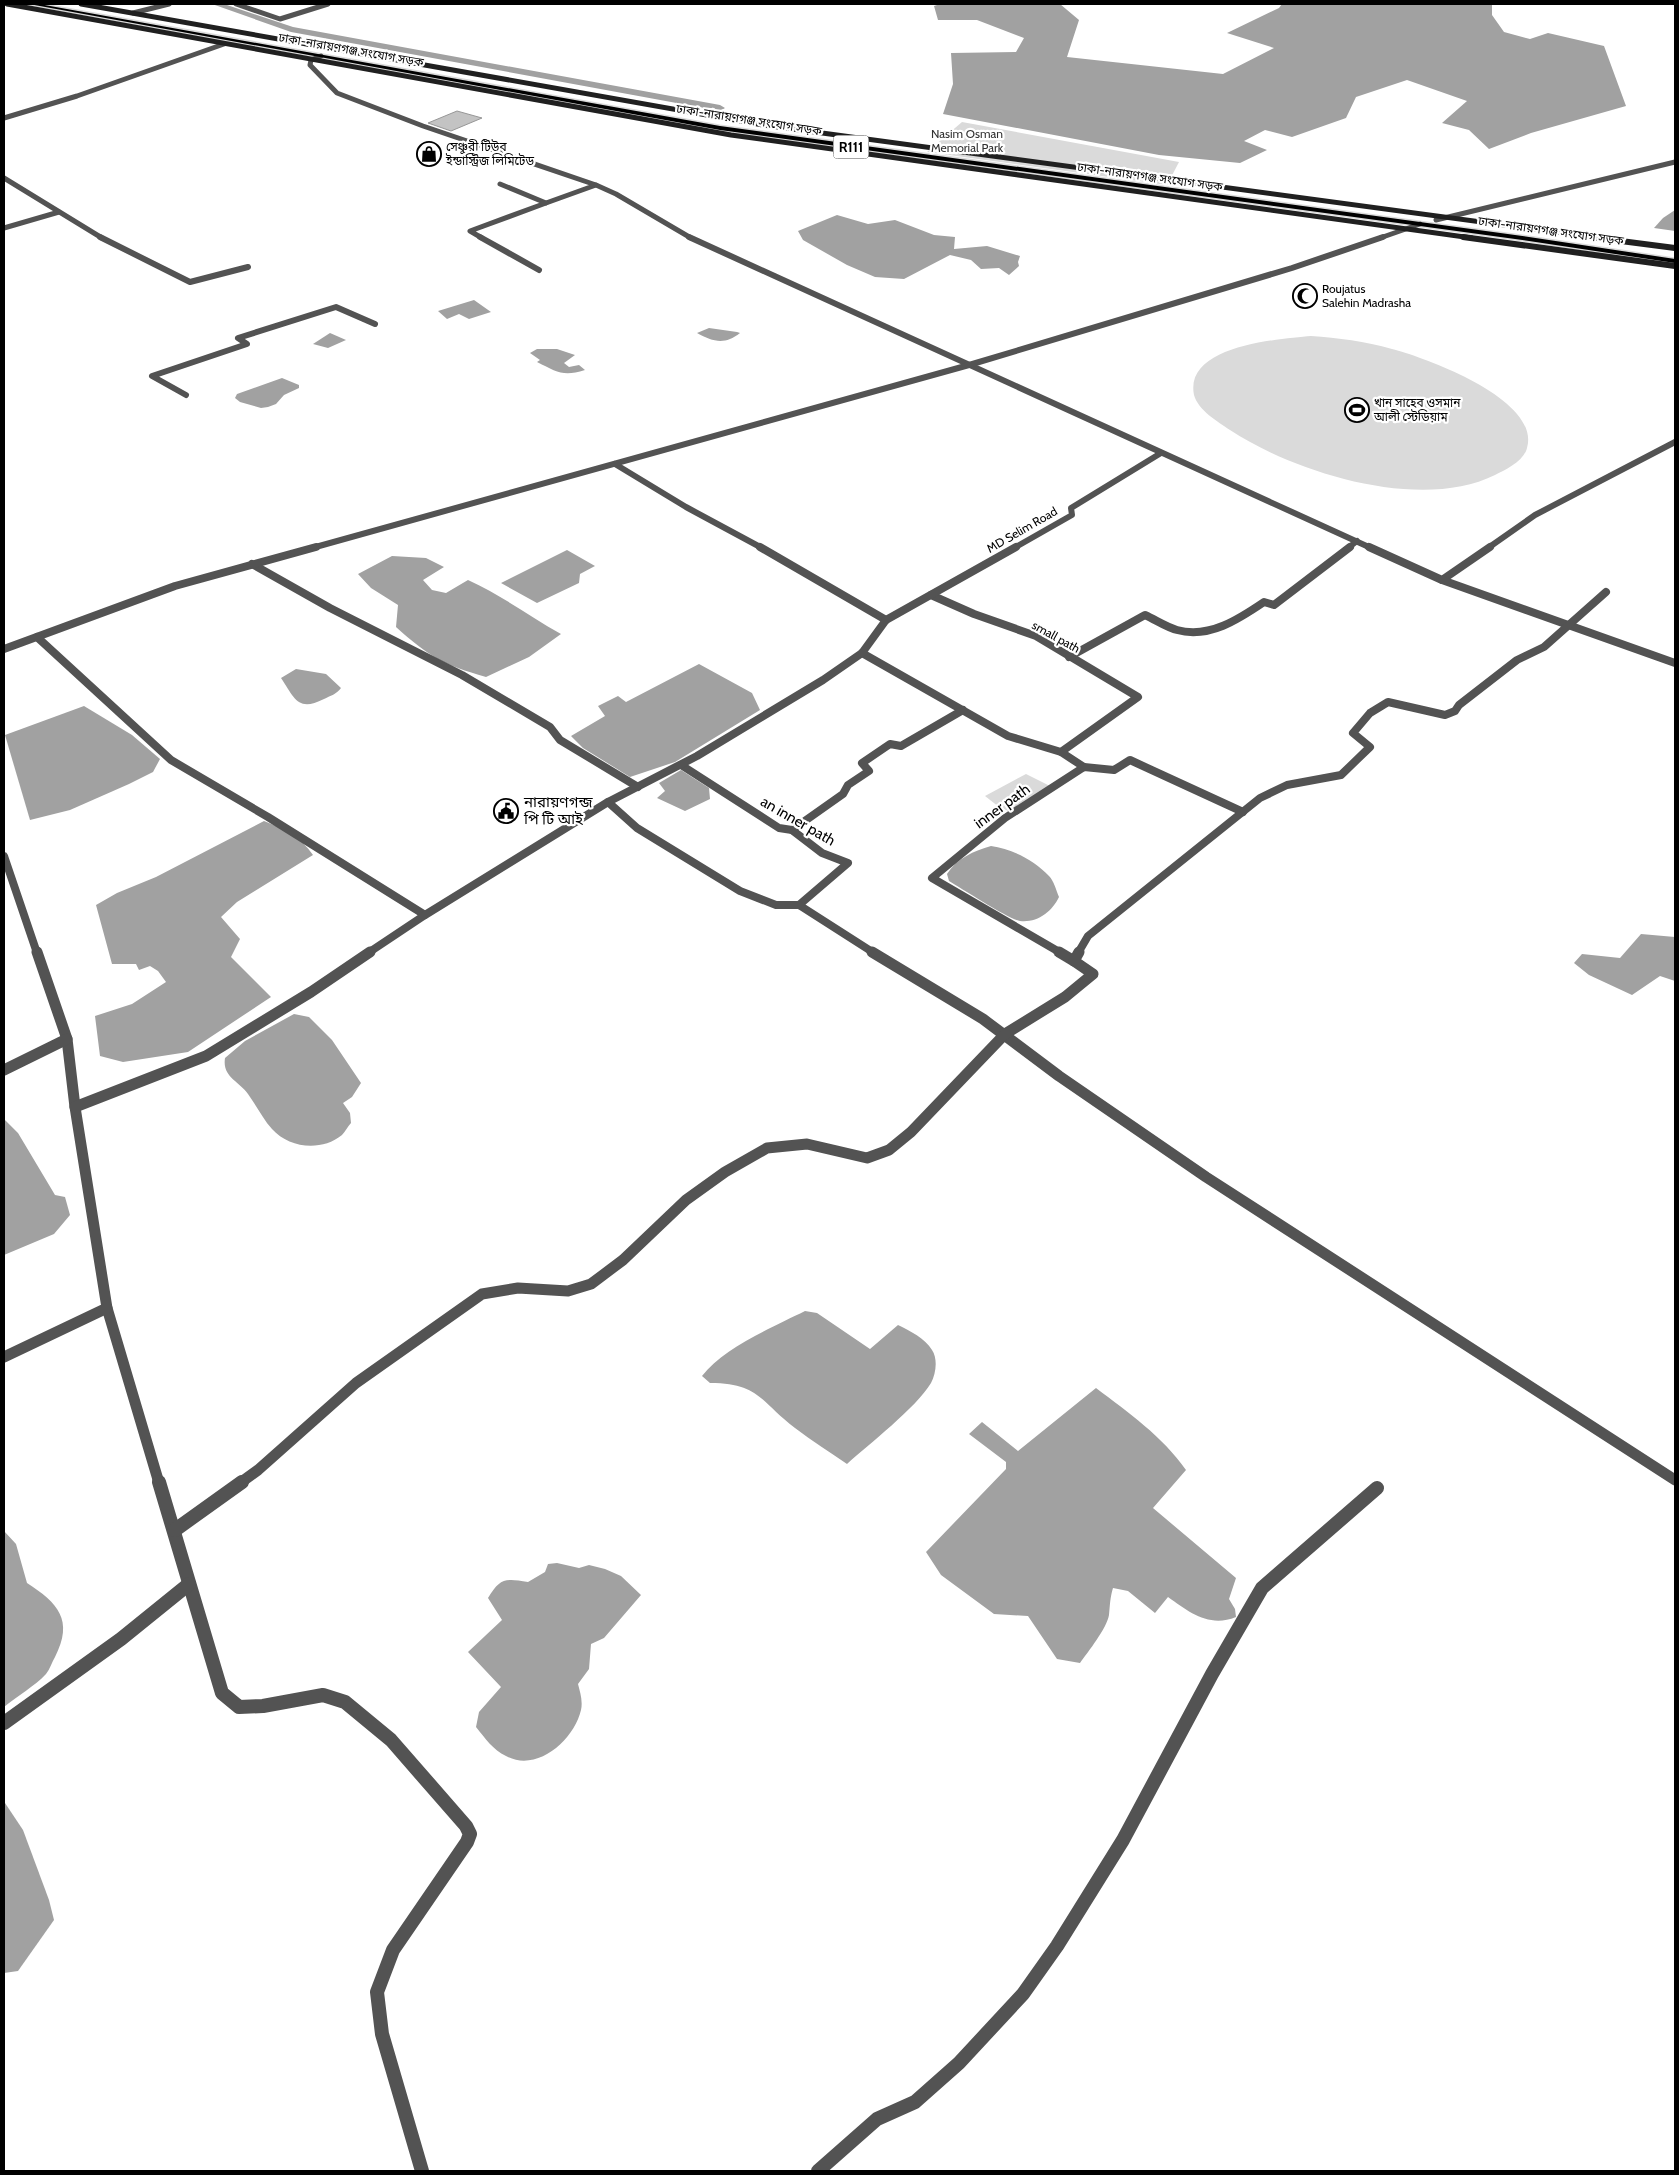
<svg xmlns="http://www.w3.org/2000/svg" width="1679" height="2175" font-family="Cabin,'Noto Sans Bengali',sans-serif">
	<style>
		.green { fill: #dadada }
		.water { fill: #a1a1a1 }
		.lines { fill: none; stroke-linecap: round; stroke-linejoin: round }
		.canal { fill: #a1a1a1; fill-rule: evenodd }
		.building { fill: #c3c3c3; stroke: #979797 }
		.primary-casing { stroke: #dbdbdb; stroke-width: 3 }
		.street-far4 { stroke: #535353; stroke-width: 5 }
		.street-far3 { stroke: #535353; stroke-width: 6 }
		.street-far2 { stroke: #535353; stroke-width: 8 }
		.street-far1 { stroke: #535353; stroke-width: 11 }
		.street { stroke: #535353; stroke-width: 14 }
		.secondary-far1 { stroke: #202020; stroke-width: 5 }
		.secondary { stroke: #202020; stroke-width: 6 }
		.primary { fill: #000; fill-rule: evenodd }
		.labels { text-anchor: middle; stroke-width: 4.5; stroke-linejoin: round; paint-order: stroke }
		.far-street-label { font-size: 12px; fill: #000; stroke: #fff }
		.far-park-label { font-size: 12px; fill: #313131; stroke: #fff }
		.far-poi-label { font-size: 12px; fill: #000; stroke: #fff; text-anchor: start }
		.shield { fill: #fff; stroke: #4c4c4c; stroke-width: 1 }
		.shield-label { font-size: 14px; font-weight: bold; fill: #000 }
		.poi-label { font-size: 15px; fill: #000; stroke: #fff; text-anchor: start }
		.street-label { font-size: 15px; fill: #000; stroke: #fff }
	</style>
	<rect width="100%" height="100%" fill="#fff"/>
	<g class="green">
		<path d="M962,122L1179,162L1167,185L927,152Z"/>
		<path d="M1311,336C1338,338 1365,341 1392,349C1427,358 1541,400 1527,448C1524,461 1505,470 1495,475C1421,512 1295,473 1230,430C1218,422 1198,410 1194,395C1184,345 1280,339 1311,336Z"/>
		<path d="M1026,774L1052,787L1013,813L999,807L985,796Z"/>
	</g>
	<g class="water">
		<path d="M940,4H1060L1079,20L1067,57L1223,74L1274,48L1227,33L1279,8L1282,4H1492V15L1504,32L1530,39L1548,33L1604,46L1626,106L1531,133L1489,149L1469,130L1442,123L1467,101L1407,80L1356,97L1346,118L1292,137L1265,130L1244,141L1267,150L1240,163L1159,155L943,114L953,84L951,53L1016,52L1024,38L977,20H938L934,6Z"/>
		<path d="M1675,210V231L1654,228L1663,218Z"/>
		<path d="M837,215L868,224L895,220L934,235L955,237L954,249L987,246L1020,256L1018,262L1019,266L1009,275L999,268L981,269L971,260L950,255L904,279L875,277L847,265L803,240L798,231Z"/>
		<path d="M474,300L491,312L469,319L459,314L447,319L438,311Z"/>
		<path d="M709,328L737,332L740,333C725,345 713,342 697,333Z"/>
		<path d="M330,333L346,340L328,348L313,344Z"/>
		<path d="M537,349H557L575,355L564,363L569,367L579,365L585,370C563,377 557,372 537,362L540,360L530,353Z"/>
		<path d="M282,378L299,385V388L284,395L276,404L268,407L261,408L240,402L235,398L237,394Z"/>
		<path d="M567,550L595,566L580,574L579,583L537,603L501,583Z"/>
		<path d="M392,556L426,558L444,567L423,580L432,590L446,593L468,580C501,595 529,616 561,634L529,657L486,677C444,665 428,656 396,627L398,605L371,588L358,574Z"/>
		<path d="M699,664L752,693L760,710L675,762L630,777L583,748L571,736L605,716L598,706L618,696L626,702Z"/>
		<path d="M296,669L326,674L341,688C337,694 330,696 324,699C298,712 295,699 281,678Z"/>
		<path d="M84,706L132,735L160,759L153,772L129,784L70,810L30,820L5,735Z"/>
		<path d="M681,770L709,788L710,799L685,811L657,798L665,791L659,783Z"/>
		<path d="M264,821C284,829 301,837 313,855L237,902L221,917L240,939L231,957L271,997L188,1052L123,1062L100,1056L95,1016L132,1004L166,982L158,971L150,966L139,970L136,964H112L96,905L117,893L156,877Z"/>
		<path d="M991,846C1012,849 1034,860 1049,876C1054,881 1056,890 1059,897C1052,912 1037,923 1020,921C1010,920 961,888 949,881L947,874C957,858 974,851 991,846Z"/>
		<path d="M1641,934L1675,937V981L1660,976L1632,995L1589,975L1574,963L1582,954L1620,958Z"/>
		<path d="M294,1014L309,1017L332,1040L361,1083L352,1097L343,1103L350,1113L351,1123C348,1126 345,1132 342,1135C321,1152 289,1148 272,1129C263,1119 256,1105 248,1094C239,1081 222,1077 225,1058L245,1041Z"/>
		<path d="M4,1119L18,1133L55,1195L65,1197L70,1215L54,1234L4,1255Z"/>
		<path d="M805,1311L817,1313L870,1349L898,1325C910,1331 925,1338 932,1350C938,1359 936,1374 931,1383C916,1408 869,1444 847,1464C830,1452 812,1441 795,1428C760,1402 760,1383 710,1383L702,1376C723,1348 773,1327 805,1311Z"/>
		<path d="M1096,1388C1129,1413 1162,1436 1186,1470L1153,1508L1236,1578L1229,1599L1235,1609L1236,1617C1209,1628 1189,1612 1168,1597L1155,1613L1128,1591L1113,1588C1110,1598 1110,1605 1109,1615C1107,1628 1088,1652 1080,1663L1057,1659L1028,1616L994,1614L941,1575L926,1552L1006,1469V1462L969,1434L982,1422L1018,1451Z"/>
		<path d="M4,1531L16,1544L27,1583C58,1603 74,1620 55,1657C52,1662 50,1669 46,1674C35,1686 17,1696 4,1707Z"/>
		<path d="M557,1563L579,1568L589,1565L605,1569L621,1576L641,1595L604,1638L591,1644L589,1669L578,1684C580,1692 583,1701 581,1710C574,1740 537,1773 506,1756C493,1750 485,1738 476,1727L479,1712L501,1687L468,1652L502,1620L488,1598C500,1578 505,1578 528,1582L545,1572L548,1564Z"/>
		<path d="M5,1803L23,1830L49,1900L54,1920L18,1971L4,1973Z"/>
	</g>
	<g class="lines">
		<path class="canal" d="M212,4H224L293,27L720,105L725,108L720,111L291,32Z"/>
	</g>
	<path class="building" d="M457,111L482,118L451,131L428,123Z"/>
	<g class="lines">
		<defs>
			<path id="primary" d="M29,4H39L720,126L1529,237L1675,259V263L1529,241L720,130Z"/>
		</defs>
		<use href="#primary" class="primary-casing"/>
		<g class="street-far4">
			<path d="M236,4L280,19L328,4"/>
			<path d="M133,13L169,4"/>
			<path d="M321,56L311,60L310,65L337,93L423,126L596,185L546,203"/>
			<path d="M4,118L77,96L224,44"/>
			<path d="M4,178L102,238"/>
			<path d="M596,185L616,194L691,238"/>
			<path d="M1436,220L1675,162"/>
			<path d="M4,228L59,212"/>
			<path d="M482,238L470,231L546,203L500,184"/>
			<path d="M1380,238L1420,224"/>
		</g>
		<g class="street-far3">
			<path d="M100,237L190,282L248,267"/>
			<path d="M480,237L539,270"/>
			<path d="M689,237L1371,548"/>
			<path d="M186,395L152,376L247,344L238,338L336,307L375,324"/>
			<path d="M615,464L686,507L762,548"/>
			<path d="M312,548L969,365L1292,268L1383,237"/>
			<path d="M1014,548L1072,515L1071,508L1161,453"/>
			<path d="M1348,548L1357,541"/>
			<path d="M1488,548L1535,515L1675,442"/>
		</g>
		<g class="street-far2">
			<path d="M760,547L886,620"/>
			<path d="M1369,547L1442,580L1490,547"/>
			<path d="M252,564L330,608L462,675L550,727L560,740L638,787"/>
			<path d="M1442,580L1675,663"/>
			<path d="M37,637L171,760L268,817L425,915"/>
			<path d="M4,649L175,586L316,547"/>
			<path d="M862,653L1008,736L1061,752L1138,697L1036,636L974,614L931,595"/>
			<path d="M1069,657L1145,615C1156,620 1166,627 1177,630C1209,639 1239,619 1264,602L1274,605L1350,547"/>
			<path d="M1061,752L1084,767"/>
			<path d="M681,765L779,828L792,830L822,853L848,863L799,905"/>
			<path d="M608,802L637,828L740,891L776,905H799L874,953"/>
			<path d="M792,830L843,794L848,785L869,771L862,763L890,744L901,746L963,710"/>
			<path d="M4,856L37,953"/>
			<path d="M368,953L425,915L608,802L697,756L823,680L862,653L886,620L1016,547"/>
			<path d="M1061,953L932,878L1005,818L1084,767L1114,770L1130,760L1243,812"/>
			<path d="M1078,953L1088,936L1260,798L1287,785L1341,775L1370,747L1353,733L1370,713L1388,702L1445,715L1455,711L1459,705L1517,660L1544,647L1606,592"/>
		</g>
		<g class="street-far1">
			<path d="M37,952L67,1039L75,1107"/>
			<path d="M872,952L983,1019L1059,1076L1206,1177L1675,1480"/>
			<path d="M1059,952L1074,961"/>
			<path d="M4,1070L67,1039"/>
			<path d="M107,1308L159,1483"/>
			<path d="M4,1357L107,1308L75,1107L206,1056L311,992L370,952"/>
			<path d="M240,1483L258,1470L356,1383L482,1294L518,1288L568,1291L591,1284L623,1260L686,1200L725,1172L767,1148L807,1144L867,1158L889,1150L911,1132L1005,1034L1065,997L1093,974L1074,961L1079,952"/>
		</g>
		<g class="street">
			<path d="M159,1482L222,1693L239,1707L263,1706L323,1695L345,1702L391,1740L466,1826L470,1834L467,1842L393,1950L377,1992L382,2034L422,2171"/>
			<path d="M175,1530L242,1482"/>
			<path d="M4,1723L121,1639L189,1584"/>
			<path d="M818,2171L877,2119L915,2102L959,2063L1023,1994L1057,1946L1123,1840L1212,1674L1262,1588L1377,1488"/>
		</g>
		<g class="secondary-far1">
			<path d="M7,4L731,135L1472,238"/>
			<path d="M81,4L763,125L1600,238"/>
		</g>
		<g class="secondary">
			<path d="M1463,237L1675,266"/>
			<path d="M1590,237L1675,248"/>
		</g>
		<use href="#primary" class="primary"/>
	</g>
	<defs>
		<symbol id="shop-ring" viewBox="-11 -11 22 22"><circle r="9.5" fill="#fff" stroke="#000" stroke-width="1.5"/><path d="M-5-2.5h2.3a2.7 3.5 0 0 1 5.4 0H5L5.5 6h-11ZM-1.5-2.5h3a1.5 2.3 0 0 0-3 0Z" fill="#000"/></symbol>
		<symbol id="mosque-ring" viewBox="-11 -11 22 22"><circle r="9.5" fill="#fff" stroke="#000" stroke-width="1.5"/><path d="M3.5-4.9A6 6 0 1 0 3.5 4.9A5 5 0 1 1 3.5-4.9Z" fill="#000"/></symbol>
		<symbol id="stadium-ring" viewBox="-11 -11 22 22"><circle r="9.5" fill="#fff" stroke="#000" stroke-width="1.5"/><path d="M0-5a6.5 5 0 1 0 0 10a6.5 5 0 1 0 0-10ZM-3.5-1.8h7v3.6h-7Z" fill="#000"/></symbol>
		<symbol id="civic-ring" viewBox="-11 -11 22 22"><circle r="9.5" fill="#fff" stroke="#000" stroke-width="1.5"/><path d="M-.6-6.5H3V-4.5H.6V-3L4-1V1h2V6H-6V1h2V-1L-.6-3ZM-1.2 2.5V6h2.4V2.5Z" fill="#000"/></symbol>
	</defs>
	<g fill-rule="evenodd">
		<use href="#shop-ring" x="415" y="140" width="28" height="28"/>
		<use href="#mosque-ring" x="1291" y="282" width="28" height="28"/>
		<use href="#stadium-ring" x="1343" y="396" width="28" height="28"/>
		<use href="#civic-ring" x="492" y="797" width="28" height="28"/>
	</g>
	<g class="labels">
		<g class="far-street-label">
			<text transform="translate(351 50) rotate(10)" y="4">ঢাকা-নারায়ণগঞ্জ সংযোগ সড়ক</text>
			<text transform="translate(749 120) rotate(9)" y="4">ঢাকা-নারায়ণগঞ্জ সংযোগ সড়ক</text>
			<text transform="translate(1150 177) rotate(8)" y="4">ঢাকা-নারায়ণগঞ্জ সংযোগ সড়ক</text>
			<text transform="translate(1551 231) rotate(8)" y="4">ঢাকা-নারায়ণগঞ্জ সংযোগ সড়ক</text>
			<text transform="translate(1022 530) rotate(-30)" y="4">MD Selim Road</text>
			<text transform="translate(1056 637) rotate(29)" y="4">small path</text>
		</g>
		<g class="far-park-label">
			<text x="967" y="138">Nasim Osman<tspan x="967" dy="14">Memorial Park</tspan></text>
		</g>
		<g class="far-poi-label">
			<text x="446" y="151">সেঞ্চুরী টিউব<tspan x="446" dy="14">ইন্ডাস্ট্রিজ লিমিটেড</tspan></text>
			<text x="1322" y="293">Roujatus<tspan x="1322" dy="14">Salehin Madrasha</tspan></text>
			<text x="1374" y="407">খান সাহেব ওসমান<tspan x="1374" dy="14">আলী স্টেডিয়াম</tspan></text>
		</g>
		<rect class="shield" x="833.5" y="135.5" width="35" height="23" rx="4"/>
		<g class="shield-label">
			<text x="851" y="152">R111</text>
		</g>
		<g class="poi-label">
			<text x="524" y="807">নারায়ণগন্জ<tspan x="524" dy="17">পি টি আই</tspan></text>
		</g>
		<g class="street-label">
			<text transform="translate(1002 806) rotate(-36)" y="5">inner path</text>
			<text transform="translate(798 821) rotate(30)" y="5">an inner path</text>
		</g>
	</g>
	<rect width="1679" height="2175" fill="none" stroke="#000000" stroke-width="10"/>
</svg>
